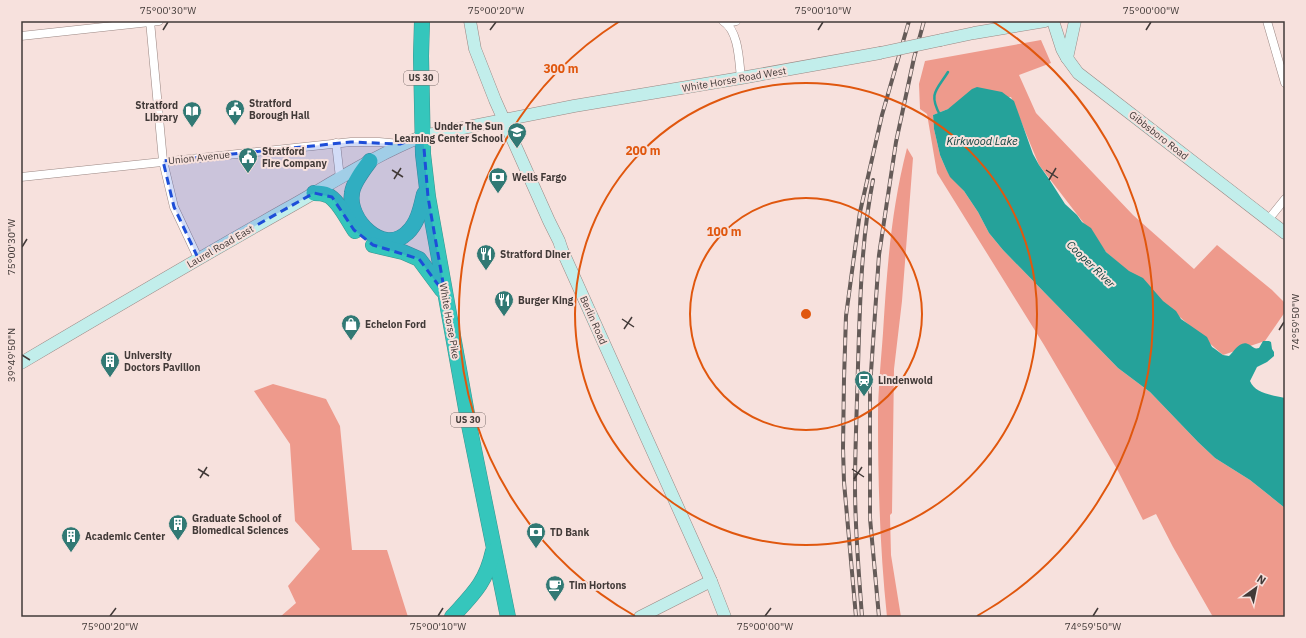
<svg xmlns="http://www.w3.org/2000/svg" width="1306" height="638" font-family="'IBM Plex Sans',sans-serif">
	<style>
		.forest { fill: #ee9a8c }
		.water { fill: #25a29a }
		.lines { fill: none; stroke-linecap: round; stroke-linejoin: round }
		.stream { stroke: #25a29a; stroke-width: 2.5 }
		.street-casing { stroke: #9b8783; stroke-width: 9 }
		.secondary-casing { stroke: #9b8783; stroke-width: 13 }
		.highway-casing { stroke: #3a958e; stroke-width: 16 }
		.street { stroke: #fff; stroke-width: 8 }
		.secondary { stroke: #c2eeeb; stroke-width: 12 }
		.highway { stroke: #35c6bc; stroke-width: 15 }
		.rail-casing { stroke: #655b58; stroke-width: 4 }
		.rail { stroke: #f7e1dd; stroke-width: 2.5; stroke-dasharray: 8; stroke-linecap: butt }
		.secondary-bridge-casing { stroke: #9b8783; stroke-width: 13; stroke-linecap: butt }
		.secondary-bridge { stroke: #c2eeeb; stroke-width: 12 }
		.marked { fill: #1d4ed8; fill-opacity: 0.2; stroke: #1d4ed8; stroke-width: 3; stroke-dasharray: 8 5; stroke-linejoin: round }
		.ticks { fill: none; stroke: #423a38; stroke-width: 1.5 }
		.ring { fill: none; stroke: #e0570e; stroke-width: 2 }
		.labels { text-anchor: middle; stroke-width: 4; stroke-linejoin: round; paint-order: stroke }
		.shield { fill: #f7e1dd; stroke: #786c6a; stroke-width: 1 }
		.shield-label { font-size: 9px; font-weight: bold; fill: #423a38 }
		.street-label { font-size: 10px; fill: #423a38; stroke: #f7e1dd }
		.poi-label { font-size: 10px; font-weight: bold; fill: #423a38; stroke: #f7e1dd; text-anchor: start }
		.water-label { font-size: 11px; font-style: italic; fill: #043c38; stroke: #f7e1dd }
		.centre { fill: #e0570e; stroke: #f7e1dd; stroke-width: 2 }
		.ring-label { font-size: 12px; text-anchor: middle; font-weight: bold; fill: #e0570e; stroke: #f7e1dd; stroke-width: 4; stroke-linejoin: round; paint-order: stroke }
		.neatline { fill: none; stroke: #423a38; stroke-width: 1.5 }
		.ticks-label { font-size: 10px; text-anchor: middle; fill: #423a38 }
	</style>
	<rect width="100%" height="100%" fill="#f7e1dd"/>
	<g class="forest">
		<path d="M1041,40L1051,63L1019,75L1036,113L1133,215L1194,269L1217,245L1272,290L1285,303V312L1265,341L1223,355L1106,252L1039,165L1011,97L948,109L933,115L934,129L940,155L946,169L951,177L964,191L978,212L989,233L1003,250L1118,368L1150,392L1198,442L1215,458L1250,480L1285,508V617H1213L1173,547L1156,514L1143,520L1118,471L1077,401L1044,345L937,173L927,114L920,109L919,84L925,61Z"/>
		<path d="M907,148L913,158L902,301L894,369L892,513L890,515L891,555L901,617H887C880,551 878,484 878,418C878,389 881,361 883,333C887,269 891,210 907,148Z"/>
		<path d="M273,384L326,399L340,426L352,550H387L408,617H280L296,603L288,586L320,549L295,521L290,444L254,391Z"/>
	</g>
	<path class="water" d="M977,87L1002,92L1014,101L1033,154L1039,165L1049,179L1065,204L1077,215L1082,222L1091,228L1106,252L1129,271L1143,278L1163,301L1176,311L1181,319L1207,337L1212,347L1215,349L1223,355L1229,356C1235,351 1240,339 1250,345C1254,348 1255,349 1259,348L1263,341H1269L1271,342L1272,349L1274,352V356L1267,362L1257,367L1250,381C1255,394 1273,395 1285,398V508L1250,480L1215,458L1198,442L1150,392L1118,368L1003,250L989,233L978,212L964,191L950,177L946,169L940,155L934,129L933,115L948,109L972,89Z"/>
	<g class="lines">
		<path class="stream" d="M940,115C928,93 937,90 948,72"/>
		<defs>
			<g id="street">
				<path d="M150,21L163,161L174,207L198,258"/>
				<path d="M723,21C739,31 739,61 741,78"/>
				<path d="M1267,21L1285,83"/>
				<path d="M727,23L736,21"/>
				<path d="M21,36L159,21"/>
				<path d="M336,143L340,178"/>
				<path d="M21,177L351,142H379L400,144"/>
				<path d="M1268,220L1285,199"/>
			</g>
			<g id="secondary">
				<path d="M470,21L475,49L495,100L549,221L559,241L562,250L711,581L725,617"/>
				<path d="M1053,21L1062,49L1067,58L1078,73L1285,233"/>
				<path d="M941,40L974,33L1045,21"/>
				<path d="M1067,58L1075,21"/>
				<path d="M21,363C109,311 197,259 286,209C331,184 375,155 423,136L574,106L741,78L880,53"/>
				<path d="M640,617L711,581"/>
			</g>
			<g id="highway">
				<path d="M422,21L421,56L423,154L428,197L469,425L508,617"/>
				<path d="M370,161C364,169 353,183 352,193C347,219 383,256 407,233C418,223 421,207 424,194"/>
				<path d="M314,193C318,193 323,193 327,195C338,199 348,221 355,231"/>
				<path d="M373,245L403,252L419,259L442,290"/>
				<path d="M452,617C473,594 486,583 493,551"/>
			</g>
		</defs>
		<use href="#street" class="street-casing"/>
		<use href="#secondary" class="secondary-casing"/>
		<use href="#highway" class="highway-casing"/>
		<use href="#street" class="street"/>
		<use href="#secondary" class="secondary"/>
		<use href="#highway" class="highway"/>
		<defs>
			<g id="rail">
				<path d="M856,617L844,482L843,448L844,379L846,316L860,212L882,115L909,21"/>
				<path d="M862,617C859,574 855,530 855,487C855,447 857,407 858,366C860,304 861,241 873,180"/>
				<path d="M879,617L870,518V387L879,255L896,142L914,58L924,21"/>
			</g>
		</defs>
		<use href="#rail" class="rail-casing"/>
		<use href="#rail" class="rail"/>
		<defs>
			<path id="secondary-bridge" d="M880,53L941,40"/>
		</defs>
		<use href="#secondary-bridge" class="secondary-bridge-casing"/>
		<use href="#secondary-bridge" class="secondary-bridge"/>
	</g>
	<path class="marked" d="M423,136L428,197L445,294L419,259L373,245L354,230L332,197L314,193L198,258L174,207L163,161L351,142L400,144Z"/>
	<path class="ticks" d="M163,30L168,22M490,30L496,22M818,30L823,22M1146,30L1151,22M392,170L403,177M1046,170L1058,178M394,179L401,168M1049,180L1056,168M22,247L27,239M622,319L634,327M624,329L632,317M1279,330L1284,322M22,355L30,360M198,469L209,476M852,469L864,477M200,478L207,467M854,479L862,467M110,616L116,608M438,616L443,608M765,616L771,608M1093,616L1098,608"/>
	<g class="ring">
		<circle cx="806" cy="314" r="116"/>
		<circle cx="806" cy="314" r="231"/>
		<path d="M635 616A347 347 0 0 1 620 21M992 21A347 347 0 0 1 977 616"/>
	</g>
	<defs>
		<symbol id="civic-pin" viewBox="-11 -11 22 30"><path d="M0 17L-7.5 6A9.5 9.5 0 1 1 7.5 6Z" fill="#317974" stroke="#f7e1dd"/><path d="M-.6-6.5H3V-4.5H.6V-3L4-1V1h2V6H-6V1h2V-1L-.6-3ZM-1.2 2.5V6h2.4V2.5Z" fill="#fff"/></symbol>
		<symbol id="library-pin" viewBox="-11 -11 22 30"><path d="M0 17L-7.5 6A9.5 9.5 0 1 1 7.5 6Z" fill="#317974" stroke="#f7e1dd"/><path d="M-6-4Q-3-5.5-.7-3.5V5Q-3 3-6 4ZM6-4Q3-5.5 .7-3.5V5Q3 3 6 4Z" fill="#fff"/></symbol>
		<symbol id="school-pin" viewBox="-11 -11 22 30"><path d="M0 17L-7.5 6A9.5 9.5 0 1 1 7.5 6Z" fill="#317974" stroke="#f7e1dd"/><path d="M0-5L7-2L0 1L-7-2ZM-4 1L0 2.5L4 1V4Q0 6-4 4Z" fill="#fff"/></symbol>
		<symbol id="bank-pin" viewBox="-11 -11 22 30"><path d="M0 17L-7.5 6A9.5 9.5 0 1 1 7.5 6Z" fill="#317974" stroke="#f7e1dd"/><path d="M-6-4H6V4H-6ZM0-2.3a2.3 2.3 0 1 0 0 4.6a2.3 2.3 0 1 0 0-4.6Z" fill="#fff"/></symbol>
		<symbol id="restaurant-pin" viewBox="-11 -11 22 30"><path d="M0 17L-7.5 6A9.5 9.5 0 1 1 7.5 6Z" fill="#317974" stroke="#f7e1dd"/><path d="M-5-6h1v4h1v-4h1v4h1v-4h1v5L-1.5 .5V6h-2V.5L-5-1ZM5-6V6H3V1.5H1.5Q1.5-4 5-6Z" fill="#fff"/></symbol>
		<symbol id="shop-pin" viewBox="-11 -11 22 30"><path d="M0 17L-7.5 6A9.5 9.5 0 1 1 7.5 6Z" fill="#317974" stroke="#f7e1dd"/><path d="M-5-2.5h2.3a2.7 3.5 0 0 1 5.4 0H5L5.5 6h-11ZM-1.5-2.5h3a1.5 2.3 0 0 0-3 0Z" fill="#fff"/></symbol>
		<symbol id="building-pin" viewBox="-11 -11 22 30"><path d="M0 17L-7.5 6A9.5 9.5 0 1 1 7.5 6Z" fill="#317974" stroke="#f7e1dd"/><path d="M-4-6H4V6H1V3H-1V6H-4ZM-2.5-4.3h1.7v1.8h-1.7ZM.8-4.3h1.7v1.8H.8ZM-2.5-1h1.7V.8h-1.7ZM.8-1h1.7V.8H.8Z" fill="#fff"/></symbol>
		<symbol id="station-pin" viewBox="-11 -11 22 30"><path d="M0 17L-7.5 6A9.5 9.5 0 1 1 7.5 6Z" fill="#317974" stroke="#f7e1dd"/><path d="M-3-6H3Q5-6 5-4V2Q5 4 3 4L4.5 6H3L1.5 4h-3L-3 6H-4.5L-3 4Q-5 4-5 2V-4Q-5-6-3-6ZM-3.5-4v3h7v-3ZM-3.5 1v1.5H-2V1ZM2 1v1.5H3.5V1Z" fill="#fff"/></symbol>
		<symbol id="cafe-pin" viewBox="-11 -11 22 30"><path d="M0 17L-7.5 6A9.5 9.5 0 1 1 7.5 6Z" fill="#317974" stroke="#f7e1dd"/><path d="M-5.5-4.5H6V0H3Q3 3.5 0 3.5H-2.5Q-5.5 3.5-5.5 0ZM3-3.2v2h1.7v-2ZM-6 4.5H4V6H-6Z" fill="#fff"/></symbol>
	</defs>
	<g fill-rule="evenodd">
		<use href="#civic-pin" x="224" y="98" width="22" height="30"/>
		<use href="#library-pin" x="181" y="100" width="22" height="30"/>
		<use href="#school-pin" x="506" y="121" width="22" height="30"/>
		<use href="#civic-pin" x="237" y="146" width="22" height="30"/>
		<use href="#bank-pin" x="487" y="166" width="22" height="30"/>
		<use href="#restaurant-pin" x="475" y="243" width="22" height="30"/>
		<use href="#restaurant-pin" x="493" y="289" width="22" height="30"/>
		<use href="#shop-pin" x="340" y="313" width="22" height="30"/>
		<use href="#building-pin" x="99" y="350" width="22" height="30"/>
		<use href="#station-pin" x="853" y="369" width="22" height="30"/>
		<use href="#building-pin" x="167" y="513" width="22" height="30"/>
		<use href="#bank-pin" x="525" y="521" width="22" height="30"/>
		<use href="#building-pin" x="60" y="525" width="22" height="30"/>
		<use href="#cafe-pin" x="544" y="574" width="22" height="30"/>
	</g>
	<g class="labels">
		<g class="shield">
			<rect x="404" y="71" width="34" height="14" rx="3"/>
			<rect x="451" y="413" width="34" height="14" rx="3"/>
		</g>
		<g class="shield-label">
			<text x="421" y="81">US 30</text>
			<text x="468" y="423">US 30</text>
		</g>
		<g class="street-label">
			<text transform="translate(734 79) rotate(-10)" y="4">White Horse Road West</text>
			<text transform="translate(1159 135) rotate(38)" y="4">Gibbsboro Road</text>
			<text transform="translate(199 157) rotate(-6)" y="4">Union Avenue</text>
			<text transform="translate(220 246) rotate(-30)" y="4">Laurel Road East</text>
			<text transform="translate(594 320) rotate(66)" y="4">Berlin Road</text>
			<text transform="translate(450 321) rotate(80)" y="4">White Horse Pike</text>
		</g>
		<g class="poi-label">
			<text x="249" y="107">Stratford<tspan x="249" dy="12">Borough Hall</tspan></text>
			<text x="178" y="109" text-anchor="end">Stratford<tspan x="178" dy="12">Library</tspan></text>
			<text x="503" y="130" text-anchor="end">Under The Sun<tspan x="503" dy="12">Learning Center School</tspan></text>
			<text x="262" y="155">Stratford<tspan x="262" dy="12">Fire Company</tspan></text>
			<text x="512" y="181">Wells Fargo</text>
			<text x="500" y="258">Stratford Diner</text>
			<text x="518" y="304">Burger King</text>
			<text x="365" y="328">Echelon Ford</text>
			<text x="124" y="359">University<tspan x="124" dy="12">Doctors Pavilion</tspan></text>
			<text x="878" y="384">Lindenwold</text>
			<text x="192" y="522">Graduate School of<tspan x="192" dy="12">Biomedical Sciences</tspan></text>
			<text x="550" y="536">TD Bank</text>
			<text x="85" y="540">Academic Center</text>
			<text x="569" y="589">Tim Hortons</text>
		</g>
		<g class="water-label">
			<text x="982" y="145">Kirkwood Lake</text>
			<text transform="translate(1091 264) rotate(44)" y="4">Cooper River</text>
		</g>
	</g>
	<circle cx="806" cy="314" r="6" class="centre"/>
	<g class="ring-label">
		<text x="561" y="73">300 m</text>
		<text x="643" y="155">200 m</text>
		<text x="724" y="236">100 m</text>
	</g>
	<rect width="1306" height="638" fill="none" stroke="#f7e1dd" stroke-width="44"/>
	<g transform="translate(1256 588) rotate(33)" stroke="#f7e1dd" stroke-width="3" paint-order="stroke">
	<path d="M0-3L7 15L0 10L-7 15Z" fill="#423a38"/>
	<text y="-6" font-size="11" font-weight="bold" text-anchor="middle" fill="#423a38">N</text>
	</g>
	<rect x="22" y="22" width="1262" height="594" class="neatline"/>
	<g class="ticks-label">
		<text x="168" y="14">75°00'30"W</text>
		<text x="496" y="14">75°00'20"W</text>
		<text x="823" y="14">75°00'10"W</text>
		<text x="1151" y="14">75°00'00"W</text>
		<text transform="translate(11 247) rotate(-90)" y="4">75°00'30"W</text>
		<text transform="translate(1295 322) rotate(-90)" y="4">74°59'50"W</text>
		<text transform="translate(11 355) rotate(-90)" y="4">39°49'50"N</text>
		<text x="110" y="630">75°00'20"W</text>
		<text x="438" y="630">75°00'10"W</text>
		<text x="765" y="630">75°00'00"W</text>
		<text x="1093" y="630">74°59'50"W</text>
	</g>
</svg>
